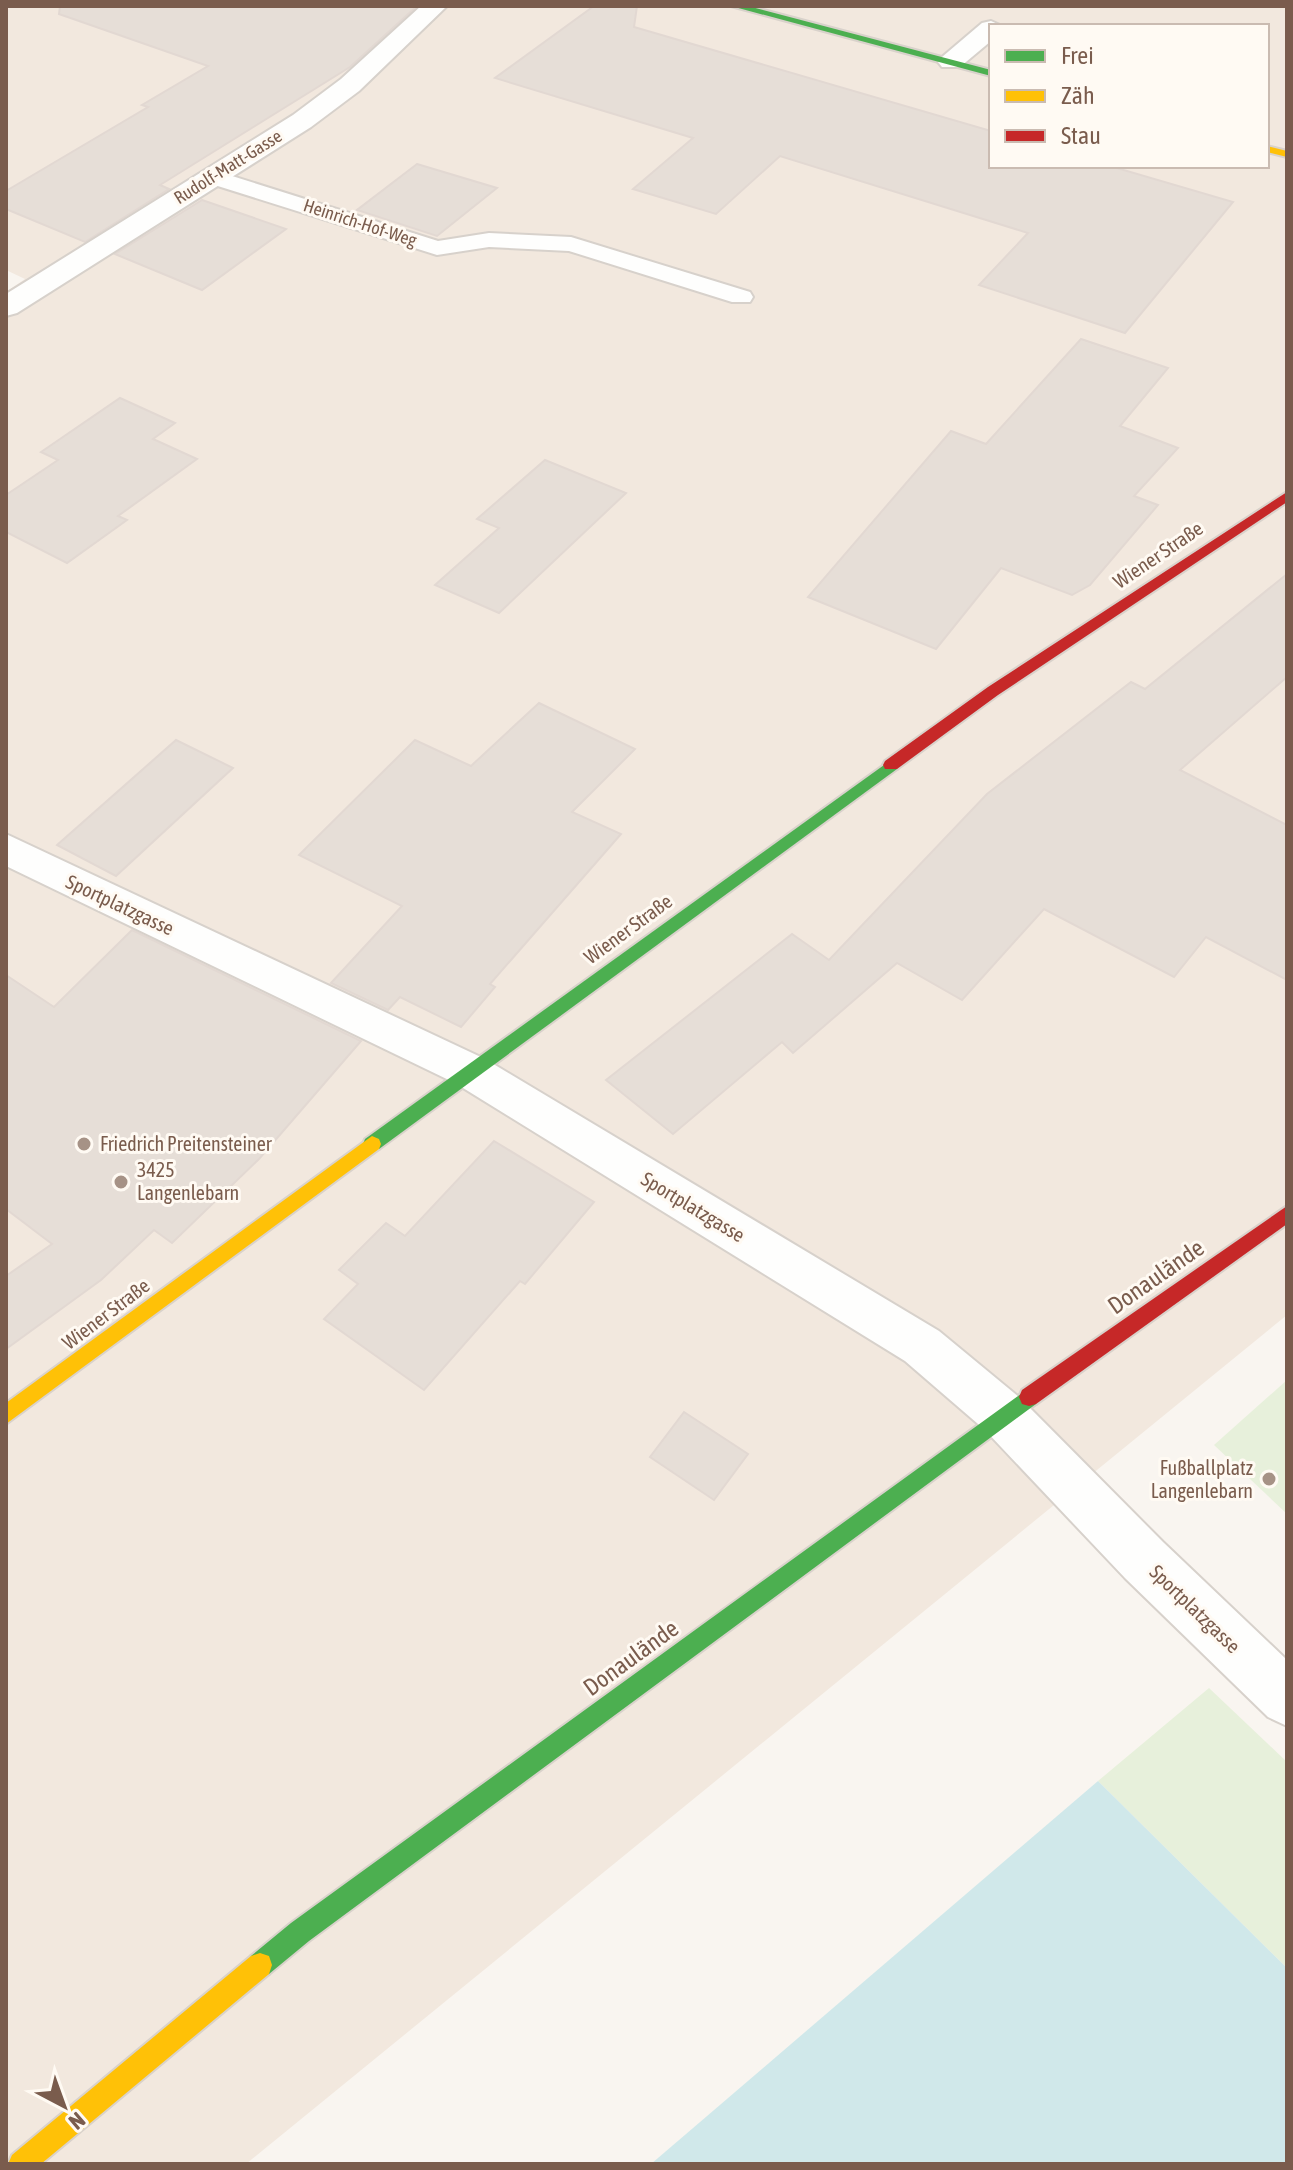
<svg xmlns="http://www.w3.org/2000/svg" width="1293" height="2170" font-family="'Asap Condensed',sans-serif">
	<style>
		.residential { fill: #f2e8de; fill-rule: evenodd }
		.green { fill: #e7f0db }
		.water { fill: #d0e8ea }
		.building { fill: #e6ded7; stroke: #e2d8d2; stroke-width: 2 }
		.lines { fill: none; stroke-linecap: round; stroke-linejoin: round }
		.lane-casing { stroke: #d7d1cb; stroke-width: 4 }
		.street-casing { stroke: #d7d1cb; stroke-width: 4 }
		.fast-casing { stroke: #d9d2cb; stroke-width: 4 }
		.slow-casing { stroke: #d9d2cb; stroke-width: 4 }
		.jam-casing { stroke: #d9d2cb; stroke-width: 4 }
		.lane { fill: #fefefd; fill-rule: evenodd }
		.street { fill: #fefefd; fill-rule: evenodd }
		.fast { fill: #4caf50; fill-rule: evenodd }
		.slow { fill: #ffc107; fill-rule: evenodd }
		.jam { fill: #c62828; fill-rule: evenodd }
		.poi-dot { fill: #a69286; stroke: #fffaf3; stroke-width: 3 }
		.labels { text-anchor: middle; stroke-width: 6; stroke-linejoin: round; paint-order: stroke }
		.far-street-label { font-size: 18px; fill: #7a5c4d; stroke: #fffaf3 }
		.street-label { font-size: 20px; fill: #7a5c4d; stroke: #fffaf3 }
		.poi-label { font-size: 20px; fill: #7a5c4d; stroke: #fffaf3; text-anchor: start }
		.near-street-label { font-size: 24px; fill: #7a5c4d; stroke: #fffaf3 }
	</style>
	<rect width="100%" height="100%" fill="#f9f5f0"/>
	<path class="residential" d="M6,6H1287V1315L246,2164H6V292L25,279L6,270ZM991,26H1267V166H991Z"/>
	<g class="green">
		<path d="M1287,1380V1514L1214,1445Z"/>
		<path d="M1209,1688L1287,1762V1968L1098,1781Z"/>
	</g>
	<path class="water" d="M1098,1781L1287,1968V2164H651Z"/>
	<g class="building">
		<path d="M60,6H417L350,67L160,185L169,189L85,242L6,209V191L148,107L142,105L208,66L59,14Z"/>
		<path d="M594,6H637L634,27L991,131V166H1110L1233,202L1125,333L979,285L1028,233L780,156L716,214L633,189L693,138L495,78Z"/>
		<path d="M417,164L497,188L437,236L357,210Z"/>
		<path d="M202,200L286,229L202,290L115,254Z"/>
		<path d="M1081,339L1168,368L1120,426L1178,448L1134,496L1158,505L1090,585L1072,595L1001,568L936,649L808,597L951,431L986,444Z"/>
		<path d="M120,398L175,423L153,439L197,459L118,516L127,520L67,563L6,532V495L58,460L41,452Z"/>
		<path d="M545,460L626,493L499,613L435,585L499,528L477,519Z"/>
		<path d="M1287,574V677L1180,770L1287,825V980L1206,937L1174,977L1044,909L962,1000L897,963L793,1053L782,1042L673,1134L606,1080L792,934L829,960L987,794L1131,682L1145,689Z"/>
		<path d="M539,703L635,749L572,812L621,834L490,984L495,987L461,1027L400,997L388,1010L331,983L402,906L299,855L415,740L471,766Z"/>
		<path d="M176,740L233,768L116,876L57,845Z"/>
		<path d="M132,930L361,1041L259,1159L172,1243L154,1230L101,1280L6,1349V1276L52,1244L6,1209V975L54,1007Z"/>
		<path d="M494,1141L594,1202L525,1284L520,1281L424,1390L324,1319L358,1284L339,1270L386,1223L405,1236Z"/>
		<path d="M684,1412L748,1454L714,1500L650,1457Z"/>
	</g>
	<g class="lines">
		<defs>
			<path id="lane" d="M213,170L438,241L489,233L571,237L750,292L753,297L750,302H732L569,251L489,247L437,255L205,182L202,177L205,172Z"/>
			<g id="street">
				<path d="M421,6H447L359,91L311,127L17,313L6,316V294L293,115L341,79Z"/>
				<path d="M991,21L1002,26H991V41L960,67H942L938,62L942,57L982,23Z"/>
				<path d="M6,834L485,1059L939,1331L1020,1398L1163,1542L1287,1660V1726L1268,1717L1125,1578L985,1430L905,1361L455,1083L6,866Z"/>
			</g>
			<g id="fast">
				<path d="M731,6H748L991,70V76Z"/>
				<path d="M891,760L897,761L899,765L897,769L379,1149H365L363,1144L365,1139Z"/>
				<path d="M1029,1388L1036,1390L1039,1397L1036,1404L309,1941L269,1974L260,1977L251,1974L248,1965L251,1956L291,1923Z"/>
			</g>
			<g id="slow">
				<path d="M1267,146L1287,151V157L1267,152Z"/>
				<path d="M372,1136L379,1139L381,1144L379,1149L6,1424V1403Z"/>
				<path d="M260,1953L269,1956L272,1965L269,1974L41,2164H8L12,2155L251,1956Z"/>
			</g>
			<g id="jam">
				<path d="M1287,492V502L998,695L897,769H885L883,765L885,761L988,687Z"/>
				<path d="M1287,1206V1224L1036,1404L1029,1406L1022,1404L1019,1397L1022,1390Z"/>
			</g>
		</defs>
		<use href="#lane" class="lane-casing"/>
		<use href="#street" class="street-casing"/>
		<use href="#fast" class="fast-casing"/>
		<use href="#slow" class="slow-casing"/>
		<use href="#jam" class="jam-casing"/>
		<use href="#lane" class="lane"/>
		<use href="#street" class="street"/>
		<use href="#fast" class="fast"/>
		<use href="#slow" class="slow"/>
		<use href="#jam" class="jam"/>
	</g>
	<g class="poi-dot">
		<circle cx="84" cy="1144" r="8"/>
		<circle cx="121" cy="1182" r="8"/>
		<circle cx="1269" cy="1479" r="8"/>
	</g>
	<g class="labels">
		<g class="far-street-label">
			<text transform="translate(228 167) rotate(-32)" y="6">Rudolf-Matt-Gasse</text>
			<text transform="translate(360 223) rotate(18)" y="6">Heinrich-Hof-Weg</text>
		</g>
		<g class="street-label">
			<text transform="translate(1158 555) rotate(-34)" y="7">Wiener Straße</text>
			<text transform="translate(120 905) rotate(25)" y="7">Sportplatzgasse</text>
			<text transform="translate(628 929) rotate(-36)" y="7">Wiener Straße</text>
			<text transform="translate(693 1207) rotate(31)" y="7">Sportplatzgasse</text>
			<text transform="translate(106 1314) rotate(-37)" y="7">Wiener Straße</text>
			<text transform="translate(1195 1609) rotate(44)" y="7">Sportplatzgasse</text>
		</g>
		<g class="poi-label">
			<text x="100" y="1151">Friedrich Preitensteiner</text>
			<text x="137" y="1177">3425<tspan x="137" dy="23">Langenlebarn</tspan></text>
			<text x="1253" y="1475" text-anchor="end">Fußballplatz<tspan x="1253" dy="23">Langenlebarn</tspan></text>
		</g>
		<g class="near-street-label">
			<text transform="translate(1156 1277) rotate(-35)" y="8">Donaulände</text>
			<text transform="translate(631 1658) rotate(-36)" y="8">Donaulände</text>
		</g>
	</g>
	<rect width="1293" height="2170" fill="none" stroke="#7a5c4d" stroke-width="16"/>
	<rect x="989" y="24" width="280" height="144" fill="#fffaf3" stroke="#cabbb1" stroke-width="2"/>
	<rect x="1005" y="50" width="40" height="12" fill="#4caf50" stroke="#cabbb1" stroke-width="2"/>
	<text x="1061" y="64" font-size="24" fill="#7a5c4d">Frei</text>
	<rect x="1005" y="90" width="40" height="12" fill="#ffc107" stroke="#cabbb1" stroke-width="2"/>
	<text x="1061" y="104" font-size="24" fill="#7a5c4d">Zäh</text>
	<rect x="1005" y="130" width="40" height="12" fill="#c62828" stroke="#cabbb1" stroke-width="2"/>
	<text x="1061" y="144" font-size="24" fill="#7a5c4d">Stau</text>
	<g transform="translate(64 2106) rotate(139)" stroke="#fffaf3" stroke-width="6" paint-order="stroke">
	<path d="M0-6L14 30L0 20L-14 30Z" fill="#7a5c4d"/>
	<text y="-12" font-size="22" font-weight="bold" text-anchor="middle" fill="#7a5c4d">N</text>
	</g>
</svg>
